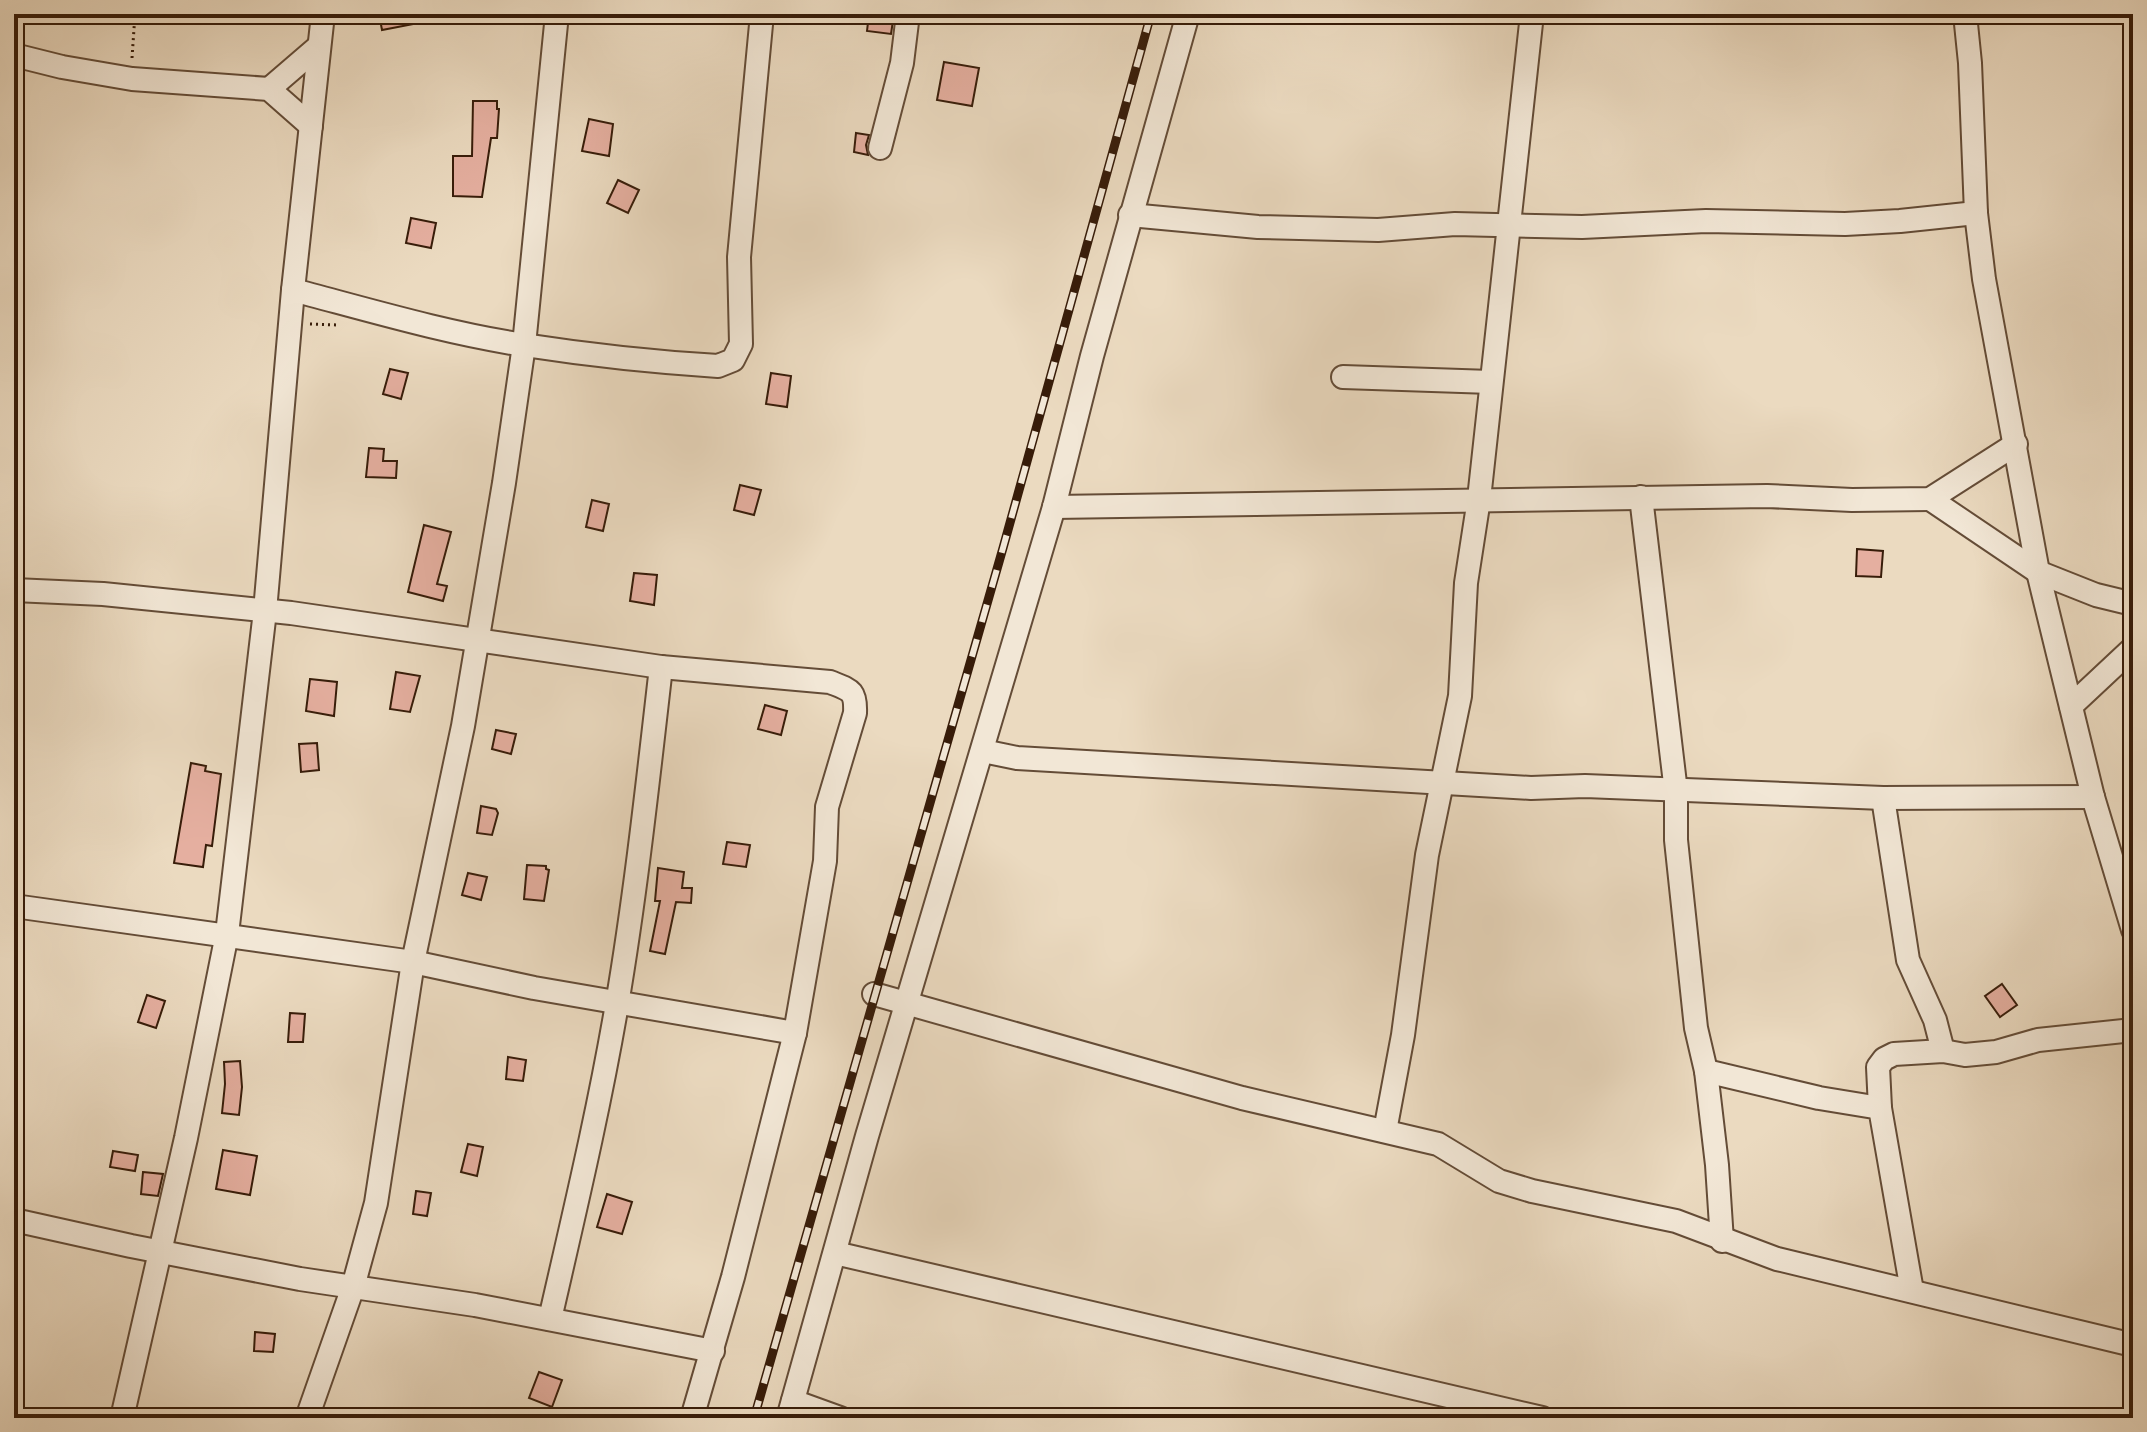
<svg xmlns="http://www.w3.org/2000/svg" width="2147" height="1432" font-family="'IM FELL Double Pica',serif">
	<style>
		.building { fill: #e5afa0; stroke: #371c09; stroke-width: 2 }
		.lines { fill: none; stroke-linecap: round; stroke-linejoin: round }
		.street-casing { stroke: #644c37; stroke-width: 26 }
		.path { stroke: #371c09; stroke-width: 3; stroke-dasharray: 2 4; stroke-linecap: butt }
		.street { stroke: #f2e7d6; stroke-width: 22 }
		.rail-casing { stroke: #371c09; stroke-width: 9 }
		.rail { stroke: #f2e7d6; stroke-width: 6; stroke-dasharray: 18; stroke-linecap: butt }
	</style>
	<rect width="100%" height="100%" fill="#ebdac0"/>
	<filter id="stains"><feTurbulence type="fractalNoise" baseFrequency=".0025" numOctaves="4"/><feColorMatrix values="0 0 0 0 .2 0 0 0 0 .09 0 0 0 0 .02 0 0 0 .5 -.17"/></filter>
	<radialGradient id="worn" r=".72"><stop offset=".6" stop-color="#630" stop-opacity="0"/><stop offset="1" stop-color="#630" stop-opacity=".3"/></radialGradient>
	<g class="building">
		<path d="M379,14H424V22L382,30Z"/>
		<path d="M869,14H894L891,34L867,31Z"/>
		<path d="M944,62L979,68L972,106L937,100Z"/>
		<path d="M473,101H497V109H499L497,138H491L482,197L453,196V156H472Z"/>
		<path d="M589,119L613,124L609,156L582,151Z"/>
		<path d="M856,133L869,135L866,145L868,155L854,152Z"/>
		<path d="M618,180L639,190L628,213L607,203Z"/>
		<path d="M411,218L436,223L431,248L406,243Z"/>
		<path d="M390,369L408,373L401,399L383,394Z"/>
		<path d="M771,373L791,376L787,407L766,404Z"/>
		<path d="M369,448L384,449L383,461H397L396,478L366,477Z"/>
		<path d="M740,485L761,490L754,515L734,510Z"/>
		<path d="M592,500L609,504L603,531L586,527Z"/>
		<path d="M424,525L451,532L437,584L447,586L443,601L408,592Z"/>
		<path d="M1857,549L1883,551L1881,577L1856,576Z"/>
		<path d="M634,573L657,575L654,605L630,601Z"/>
		<path d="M396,672L420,676L410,712L390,709Z"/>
		<path d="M310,679L337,682L334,716L306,711Z"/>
		<path d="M765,705L787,711L781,735L758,729Z"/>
		<path d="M496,730L516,734L511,754L492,749Z"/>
		<path d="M317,743L319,770L301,772L299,744Z"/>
		<path d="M191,763L206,766L205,771L221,774L212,846L206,845L203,867L174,863Z"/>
		<path d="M481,806L496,809L498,813L492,835L477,833Z"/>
		<path d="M727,842L750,845L746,867L723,864Z"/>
		<path d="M527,865L546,866V869L549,870L544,901L524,899Z"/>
		<path d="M658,868L684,872L682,888H692L691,903L676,902L665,954L650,951L660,901H655Z"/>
		<path d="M468,873L487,877L481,900L462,895Z"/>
		<path d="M2002,984L2017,1005L2000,1017L1985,996Z"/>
		<path d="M147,995L165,1001L156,1028L138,1022Z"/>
		<path d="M290,1013L305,1014L303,1042H288Z"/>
		<path d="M508,1057L526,1060L523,1081L506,1079Z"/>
		<path d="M240,1061L242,1087L239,1115L222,1113L225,1084L224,1062Z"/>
		<path d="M468,1144L483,1147L477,1176L461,1172Z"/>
		<path d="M223,1150L257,1156L250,1195L216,1189Z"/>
		<path d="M113,1151L138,1155L135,1171L110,1167Z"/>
		<path d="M143,1172L163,1174L158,1196L141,1194Z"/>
		<path d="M416,1191L431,1193L427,1216L413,1214Z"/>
		<path d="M607,1194L632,1202L622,1234L597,1227Z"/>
		<path d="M255,1332L275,1334L273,1352L254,1351Z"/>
		<path d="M539,1372L562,1380L552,1407L529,1398Z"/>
	</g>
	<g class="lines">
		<defs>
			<g id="street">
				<path d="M1965,14L1970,63L1976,213L1984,279L2038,572L2093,797L2133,930"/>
				<path d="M14,55L62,67L132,79L269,89L311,126"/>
				<path d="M269,89L319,46"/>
				<path d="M880,148L902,63L908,14"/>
				<path d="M1130,215L1258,227L1378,230L1455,224L1582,227L1706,221L1845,224L1900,221L1976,213"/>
				<path d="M293,290C369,310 446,333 524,345C589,355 653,362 718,366L733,360L741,344L739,257L762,14"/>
				<path d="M1343,377L1491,382"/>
				<path d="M1641,497L1676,792V840L1696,1028L1706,1071L1717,1165L1722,1241"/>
				<path d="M1930,499L2038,572L2096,595L2133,604"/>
				<path d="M1054,507L1767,496L1852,500L1930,499L2016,444"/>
				<path d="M14,590L103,594L291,613L661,667L830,682C850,690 856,690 855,713L827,807L825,861L795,1033L733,1277L692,1418"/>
				<path d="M2071,706L2133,648"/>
				<path d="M983,751L1017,758L1531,788L1585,786L1883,798L2093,797"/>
				<path d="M1883,798L1908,960L1935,1020L1943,1051"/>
				<path d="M14,906L413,962L534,988L795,1033"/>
				<path d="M874,994L1242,1098L1438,1144L1499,1181L1532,1191L1676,1221L1777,1259L2133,1345"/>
				<path d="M1706,1071L1819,1098L1880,1108L1912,1291"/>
				<path d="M1880,1108L1878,1067L1884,1059L1894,1054L1943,1051L1965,1055L1996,1052L2038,1040L2133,1030"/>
				<path d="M1385,1131L1403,1035L1427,855L1460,696L1466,583L1479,499L1532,14"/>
				<path d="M14,1220L131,1246L300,1279L475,1305L713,1351"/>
				<path d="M835,1253L1542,1418"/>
				<path d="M550,1319C574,1214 599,1110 617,1004C636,892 648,780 661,667"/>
				<path d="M793,1401L840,1418"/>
				<path d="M122,1418L186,1138L227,934L265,611L293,290L323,14"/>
				<path d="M307,1418L353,1287L376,1203L413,962L463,726L504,483L524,345L557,14"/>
				<path d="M788,1418L867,1136L1054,507L1092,356L1188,14"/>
			</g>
		</defs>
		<use href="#street" class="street-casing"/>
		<g class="path">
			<path d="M277,14L302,18"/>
			<path d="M132,58L135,14"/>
			<path d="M310,324L338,325"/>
		</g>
		<use href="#street" class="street"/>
		<defs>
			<path id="rail" d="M754,1418L1003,548L1151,14"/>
		</defs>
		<use href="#rail" class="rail-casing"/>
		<use href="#rail" class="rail"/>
	</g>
	<rect width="2147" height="1432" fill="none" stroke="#ebdac0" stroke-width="48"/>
	<rect x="16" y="16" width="2115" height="1400" fill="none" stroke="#371c09" stroke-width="4"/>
	<rect x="24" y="24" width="2099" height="1384" fill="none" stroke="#371c09" stroke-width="2"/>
	<rect width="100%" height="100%" filter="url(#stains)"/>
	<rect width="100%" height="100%" fill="url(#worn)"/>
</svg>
